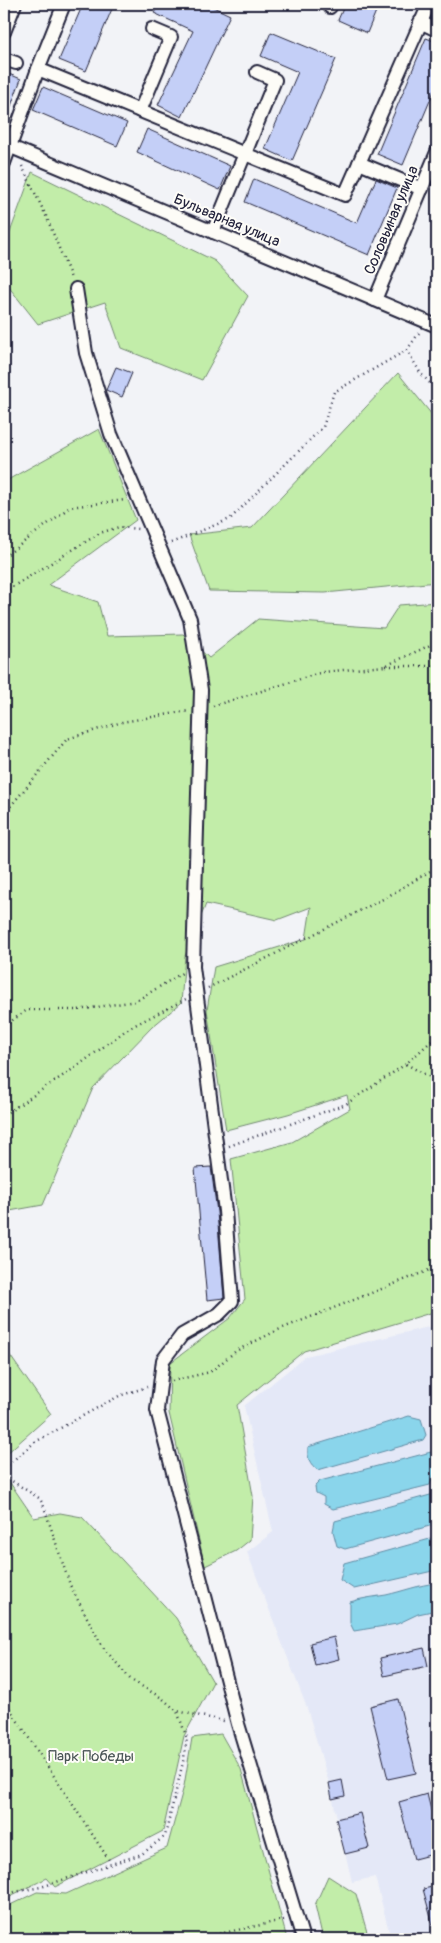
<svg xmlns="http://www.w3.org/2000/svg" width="441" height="1943" font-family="Pangolin,sans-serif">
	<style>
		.built { fill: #e4e8f7 }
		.green { fill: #c2eda9; stroke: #728872 }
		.water { fill: #8ad5eb; stroke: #608da5 }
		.building { fill: #c4cff7; stroke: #22223b }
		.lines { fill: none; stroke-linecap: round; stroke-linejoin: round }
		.minor-casing { stroke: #22223b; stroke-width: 16 }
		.path { stroke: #22223b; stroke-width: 2.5; stroke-dasharray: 1 4; stroke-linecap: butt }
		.minor { stroke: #fdfcf7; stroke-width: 12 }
		.labels { text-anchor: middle; stroke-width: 4; stroke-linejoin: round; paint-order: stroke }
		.street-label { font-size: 15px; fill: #22223b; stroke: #fdfcf7 }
		.park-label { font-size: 15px; fill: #4a5556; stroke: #fdfcf7 }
	</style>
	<rect width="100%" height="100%" fill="#f2f3f7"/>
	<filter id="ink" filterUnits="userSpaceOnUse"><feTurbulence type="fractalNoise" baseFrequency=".02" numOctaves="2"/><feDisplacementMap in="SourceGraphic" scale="10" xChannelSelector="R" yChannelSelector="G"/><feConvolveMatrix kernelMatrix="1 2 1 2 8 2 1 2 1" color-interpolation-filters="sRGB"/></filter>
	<g filter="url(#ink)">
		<path class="built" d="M437,1325V1939H391L375,1877L352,1882L329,1783L307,1708L247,1552L273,1532L244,1406L306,1356Z"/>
		<g class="green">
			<path d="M32,172L215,261L248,296L202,380L121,348L105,302L38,324L4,281V249Z"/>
			<path d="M398,373L437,421V582L325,593L209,591L189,535L252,528Z"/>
			<path d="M99,429L136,520L48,585L98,602L107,636L183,634L209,658L258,619L384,628L399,605L437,602V1311L304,1351L237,1405L253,1496L250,1540L236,1551L205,1566L169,1413L170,1363L230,1318L245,1299L231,1159L292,1142L350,1109L347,1095L288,1114L226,1130L207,1010L214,967L306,939L311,907L277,920L206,904L185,956L181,1003L152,1027L93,1088L43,1205L4,1212V482Z"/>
			<path d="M4,1347L51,1414L5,1455L4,1461Z"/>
			<path d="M4,1474L34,1518L60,1513L82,1517L176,1618L213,1682L184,1736L163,1831L55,1887L47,1878L4,1899Z"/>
			<path d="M221,1734L241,1769L287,1939H4V1908L37,1892L66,1894L167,1848L184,1786L192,1738Z"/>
			<path d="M328,1876L356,1894L369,1939H323L315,1905Z"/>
		</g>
		<g class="water">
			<path d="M409,1416L421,1419L426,1435L423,1440L318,1470C309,1464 307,1457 308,1447Z"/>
			<path d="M431,1452L437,1474L434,1475L430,1485L333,1509L324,1504V1497L316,1493L315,1486L320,1481Z"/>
			<path d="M434,1494L437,1498V1524L345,1549L337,1546L333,1531L335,1521Z"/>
			<path d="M437,1537V1570L354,1589L340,1580L344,1563Z"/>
			<path d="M437,1583V1610L418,1614L397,1624L354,1631L350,1623V1602C362,1598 374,1597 386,1595C404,1591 418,1585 437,1583Z"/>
		</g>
		<g class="building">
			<path d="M83,4H114L86,71L59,60Z"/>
			<path d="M159,4H207L230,15L182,117L158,105L193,31L154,13Z"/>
			<path d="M345,4H379L367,33L338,20Z"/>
			<path d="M271,32L336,59L292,161L265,149L298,72L261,56Z"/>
			<path d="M426,38L437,42V84L403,165L377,154Z"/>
			<path d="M4,72L21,79L5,122L4,121Z"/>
			<path d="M43,87L127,123L117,146L33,110Z"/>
			<path d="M147,129L230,166L220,190L137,152Z"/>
			<path d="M254,179L357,223L376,179L397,188L369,255L245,202Z"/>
			<path d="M116,367L132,373L122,397L106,390Z"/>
			<path d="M211,1167L217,1212L224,1298L207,1300L195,1168Z"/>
			<path d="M334,1637L339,1659L315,1665L310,1643Z"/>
			<path d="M424,1648L428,1666L384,1676L380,1658Z"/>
			<path d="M398,1699L416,1773L388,1779L370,1706Z"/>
			<path d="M342,1780L345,1796L332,1799L329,1783Z"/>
			<path d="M427,1794L437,1834V1853L414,1859L399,1802Z"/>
			<path d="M360,1813L369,1848L345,1854L336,1819Z"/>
			<path d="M437,1886V1929H434L423,1889Z"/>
		</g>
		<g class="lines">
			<defs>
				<g id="minor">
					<path d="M330,7L331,4"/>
					<path d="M420,22L437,30"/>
					<path d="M4,32L15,4"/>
					<path d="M4,59L16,63"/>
					<path d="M38,69L64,4"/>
					<path d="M140,111L171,37L152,29"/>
					<path d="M4,144L437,326"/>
					<path d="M4,163L38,69L345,195L429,4"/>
					<path d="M359,163L422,189"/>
					<path d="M213,232L275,80L257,72"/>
					<path d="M76,289L86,353L111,434L190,619L201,690L193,967L225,1211L232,1301L219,1314L182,1335L163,1360L157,1410L238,1724L303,1939"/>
					<path d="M375,300L437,152"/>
				</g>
			</defs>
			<use href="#minor" class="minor-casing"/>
			<g class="path">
				<path d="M22,166L47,218L71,278"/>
				<path d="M419,333L407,350L421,374L437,390"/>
				<path d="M171,543L230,519L323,427L334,392L407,350"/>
				<path d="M4,557L70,507L125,500"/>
				<path d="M4,592L100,533L119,527L138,529"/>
				<path d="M386,666H437"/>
				<path d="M213,706L323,672L385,666L437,642"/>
				<path d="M4,814L67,739L122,722L188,711"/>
				<path d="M208,988L385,898L437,867"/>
				<path d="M4,1026L27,1010H78L136,1001L182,973"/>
				<path d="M406,1064L437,1081"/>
				<path d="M4,1115L76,1067L129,1028L186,999"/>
				<path d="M229,1146L346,1104L406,1064L437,1036"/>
				<path d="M172,1381L210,1372L236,1351L278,1330L437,1267"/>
				<path d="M4,1468L35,1442L119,1396L147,1387"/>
				<path d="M4,1476L39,1498L43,1504L70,1585L102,1646L131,1680L162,1698L177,1711L224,1721"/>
				<path d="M4,1700L111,1863"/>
				<path d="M4,1894L41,1887L142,1854L165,1836L184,1758L187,1738L177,1711"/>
				<path d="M195,1939L284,1920"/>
			</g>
			<use href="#minor" class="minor"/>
		</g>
	</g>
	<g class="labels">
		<g class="street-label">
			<text transform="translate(227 220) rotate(23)" y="5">Бульварная улица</text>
			<text transform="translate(391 220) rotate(-67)" y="5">Соловьиная улица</text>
		</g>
		<g class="park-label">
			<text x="91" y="1761">Парк Победы</text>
		</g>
	</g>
	<rect width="441" height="1943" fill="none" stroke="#fdfcf7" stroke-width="20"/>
	<rect x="10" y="10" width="421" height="1923" fill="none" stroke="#22223b" stroke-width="2" filter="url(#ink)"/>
</svg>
